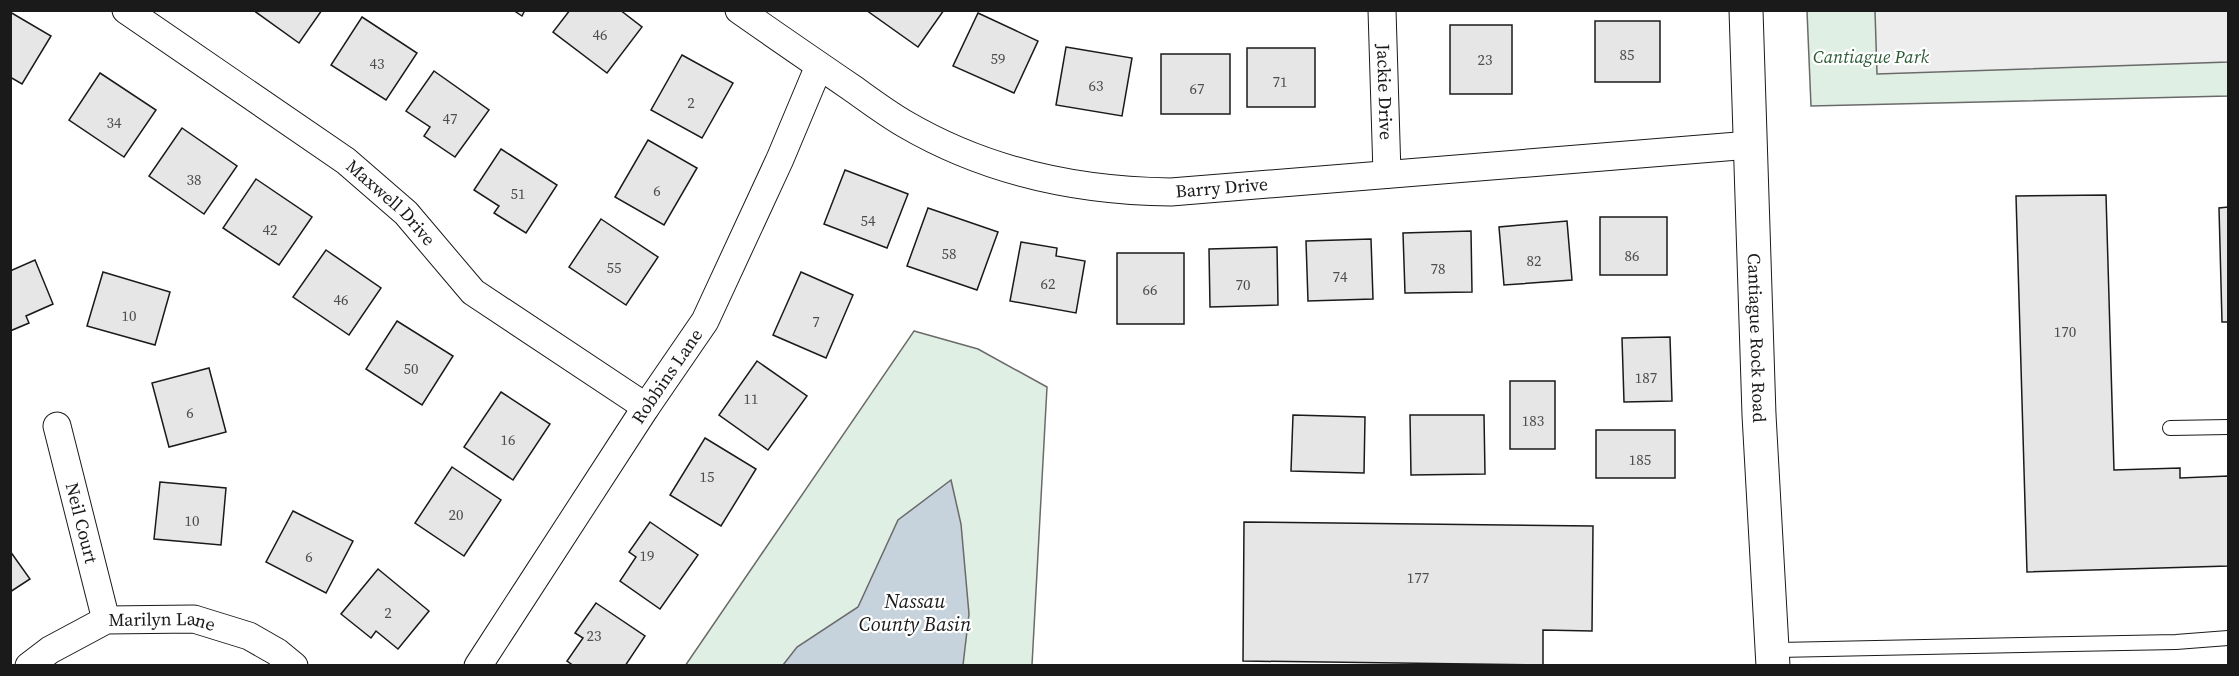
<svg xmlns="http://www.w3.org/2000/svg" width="2239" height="676" font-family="'Source Serif 4',serif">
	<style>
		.green { fill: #e0efe3; stroke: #6a6a6a; stroke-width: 1.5 }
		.parking { fill: #ededed; stroke: #6a6a6a; stroke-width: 1.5 }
		.water { fill: #c6d2dc; stroke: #6a6a6a; stroke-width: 1.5 }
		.building { fill: #e6e6e6; stroke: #1a1a1a; stroke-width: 1.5 }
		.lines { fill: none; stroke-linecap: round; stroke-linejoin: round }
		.service-casing { stroke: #1a1a1a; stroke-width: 16 }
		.minor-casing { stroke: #1a1a1a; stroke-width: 29 }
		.secondary-casing { stroke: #1a1a1a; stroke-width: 35 }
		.service { stroke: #fff; stroke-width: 14 }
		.minor { stroke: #fff; stroke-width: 27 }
		.secondary { stroke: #fff; stroke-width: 33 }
		.labels { text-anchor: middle; stroke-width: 4.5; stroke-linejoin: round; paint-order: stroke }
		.number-label { font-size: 15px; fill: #4d4d4d }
		.park-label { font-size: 18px; font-style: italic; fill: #2b5a34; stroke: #fff }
		.street-label { font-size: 18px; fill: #1a1a1a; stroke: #fff }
		.water-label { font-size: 20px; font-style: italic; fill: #1a1a1a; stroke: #fff }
	</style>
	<rect width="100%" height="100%" fill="#fff"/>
	<g class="green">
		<path d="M1807,11H2228V96L1811,106Z"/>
		<path d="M914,331L978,349L1047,387L1032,665L685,666Z"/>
	</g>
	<path class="parking" d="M1875,11H2228V62L1877,74Z"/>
	<path class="water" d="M951,480L961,524L969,614L963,665H783L797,647L858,607L898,520Z"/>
	<g class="building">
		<path d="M253,10H322L299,43Z"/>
		<path d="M513,10H525L522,16Z"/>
		<path d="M570,10H620L642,27L607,73L553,32Z"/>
		<path d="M866,10H944L918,47Z"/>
		<path d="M10,12L51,36L22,84L10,77Z"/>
		<path d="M978,13L1038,41L1014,93L953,66Z"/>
		<path d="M362,17L417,53L386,100L331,65Z"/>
		<rect x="1595" y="21" width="65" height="61"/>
		<rect x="1450" y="25" width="62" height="69"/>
		<path d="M1066,47L1132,58L1122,116L1056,105Z"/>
		<rect x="1247" y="48" width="68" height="59"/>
		<rect x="1161" y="54" width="69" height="60"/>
		<path d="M682,55L733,83L702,138L651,110Z"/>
		<path d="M434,71L489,110L455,157L424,136L430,127L406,111Z"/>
		<path d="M100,73L156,110L124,157L69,120Z"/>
		<path d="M182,128L237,166L204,214L149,176Z"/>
		<path d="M648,140L697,168L664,225L615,197Z"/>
		<path d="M501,149L557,185L526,233L494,213L499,206L474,190Z"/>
		<path d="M845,170L908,194L887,248L824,224Z"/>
		<path d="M256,179L312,217L279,265L223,228Z"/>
		<path d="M2106,195L2114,470L2180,468V478L2228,476V566L2027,572L2016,196Z"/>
		<path d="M2228,207V322H2222L2219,208Z"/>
		<path d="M928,208L998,232L977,290L907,266Z"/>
		<rect x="1600" y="217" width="67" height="58"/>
		<path d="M601,219L658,257L626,305L569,267Z"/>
		<path d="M1567,221L1572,280L1504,285L1499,227Z"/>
		<path d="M1471,231L1472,292L1405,293L1403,233Z"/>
		<path d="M1371,239L1373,299L1308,301L1306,241Z"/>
		<path d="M1021,242L1057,248L1056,256L1085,261L1076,313L1010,301Z"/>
		<path d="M1277,247L1278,305L1210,307L1209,249Z"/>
		<path d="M326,250L381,288L349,335L293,297Z"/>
		<rect x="1117" y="253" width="67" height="71"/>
		<path d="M35,260L53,304L26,316L29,323L10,331V271Z"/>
		<path d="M103,272L170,292L155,345L87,326Z"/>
		<path d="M801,272L853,295L826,358L773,335Z"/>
		<path d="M397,321L453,356L422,405L366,369Z"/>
		<path d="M1670,337L1672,401L1624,402L1622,338Z"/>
		<path d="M757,361L807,396L768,450L719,415Z"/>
		<path d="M209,368L226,432L169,447L152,383Z"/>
		<rect x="1510" y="381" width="45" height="68"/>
		<path d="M501,392L550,424L513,480L464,447Z"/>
		<path d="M1293,415L1365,417L1364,473L1291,471Z"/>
		<path d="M1410,415H1484L1485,474L1411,475Z"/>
		<rect x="1596" y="430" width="79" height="48"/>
		<path d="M705,438L756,469L721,526L670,495Z"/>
		<path d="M452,467L501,500L464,556L415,523Z"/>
		<path d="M160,482L226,488L221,545L154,539Z"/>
		<path d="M293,511L353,541L326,593L266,562Z"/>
		<path d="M650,522L698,555L660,609L620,581L636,557L629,552Z"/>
		<path d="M1244,522L1593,526L1592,631L1543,630V665L1243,661Z"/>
		<path d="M10,551L30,579L10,592Z"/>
		<path d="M378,569L429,611L398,649L376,631L371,638L341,614Z"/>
		<path d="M596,603L645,636L625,666H574L567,661L583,638L575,633Z"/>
	</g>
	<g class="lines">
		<defs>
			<g id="service">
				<path d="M2170,428L2228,427"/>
				<path d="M1772,650L2176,642L2228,638"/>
			</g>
			<g id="minor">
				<path id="s1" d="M126,10L346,161L406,213L473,292L646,407"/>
				<path id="s2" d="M739,10C776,36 814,62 852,88C869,100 886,113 905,124C987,172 1076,191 1171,192L1750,145"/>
				<path id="s3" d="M1382,10L1387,174"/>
				<path id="s4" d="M57,426L106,620"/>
				<path id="s5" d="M29,666L50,650L106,620L194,619L249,636L277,652L294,666"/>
				<path id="s6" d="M478,666L646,407L705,321L780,159L819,66"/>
			</g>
			<g id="secondary">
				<path id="s7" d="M1746,10L1759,415L1773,666"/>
			</g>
		</defs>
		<use href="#service" class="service-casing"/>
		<use href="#minor" class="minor-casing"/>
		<use href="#secondary" class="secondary-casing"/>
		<use href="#service" class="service"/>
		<use href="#minor" class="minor"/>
		<use href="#secondary" class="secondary"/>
	</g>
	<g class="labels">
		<g class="number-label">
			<text x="600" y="40">46</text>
			<text x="1627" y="60">85</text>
			<text x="998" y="64">59</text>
			<text x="1485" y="65">23</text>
			<text x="377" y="69">43</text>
			<text x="1280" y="87">71</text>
			<text x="1096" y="91">63</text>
			<text x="1197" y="94">67</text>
			<text x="691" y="108">2</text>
			<text x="450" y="124">47</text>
			<text x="114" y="128">34</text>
			<text x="194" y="185">38</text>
			<text x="657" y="196">6</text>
			<text x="518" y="199">51</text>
			<text x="868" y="226">54</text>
			<text x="270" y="235">42</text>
			<text x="949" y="259">58</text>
			<text x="1632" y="261">86</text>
			<text x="1534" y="266">82</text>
			<text x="614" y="273">55</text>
			<text x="1438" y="274">78</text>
			<text x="1340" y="282">74</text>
			<text x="1048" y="289">62</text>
			<text x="1243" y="290">70</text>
			<text x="1150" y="295">66</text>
			<text x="341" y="305">46</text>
			<text x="129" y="321">10</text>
			<text x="816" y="327">7</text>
			<text x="2065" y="337">170</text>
			<text x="411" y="374">50</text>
			<text x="1646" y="383">187</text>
			<text x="751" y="404">11</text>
			<text x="190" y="418">6</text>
			<text x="1533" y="426">183</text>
			<text x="508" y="445">16</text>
			<text x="1640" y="465">185</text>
			<text x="707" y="482">15</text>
			<text x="456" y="520">20</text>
			<text x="192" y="526">10</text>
			<text x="647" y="561">19</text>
			<text x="309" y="562">6</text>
			<text x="1418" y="583">177</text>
			<text x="388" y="618">2</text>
			<text x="594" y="641">23</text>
		</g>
		<g class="park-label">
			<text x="1871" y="63">Cantiague Park</text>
		</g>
		<g class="street-label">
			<text dy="6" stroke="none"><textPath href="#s3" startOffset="82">Jackie Drive</textPath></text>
			<text dy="6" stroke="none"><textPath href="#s2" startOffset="530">Barry Drive</textPath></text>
			<text dy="6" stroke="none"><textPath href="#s1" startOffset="328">Maxwell Drive</textPath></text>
			<text dy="6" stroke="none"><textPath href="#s7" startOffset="328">Cantiague Rock Road</textPath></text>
			<text dy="6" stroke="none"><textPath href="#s6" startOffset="346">Robbins Lane</textPath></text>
			<text dy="6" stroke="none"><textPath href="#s4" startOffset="100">Neil Court</textPath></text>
			<text dy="6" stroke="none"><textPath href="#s5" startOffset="146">Marilyn Lane</textPath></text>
		</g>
		<g class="water-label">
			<text x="915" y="608">Nassau<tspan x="915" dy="23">County Basin</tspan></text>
		</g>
	</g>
	<rect width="2239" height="676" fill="none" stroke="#1a1a1a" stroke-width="24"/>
</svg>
